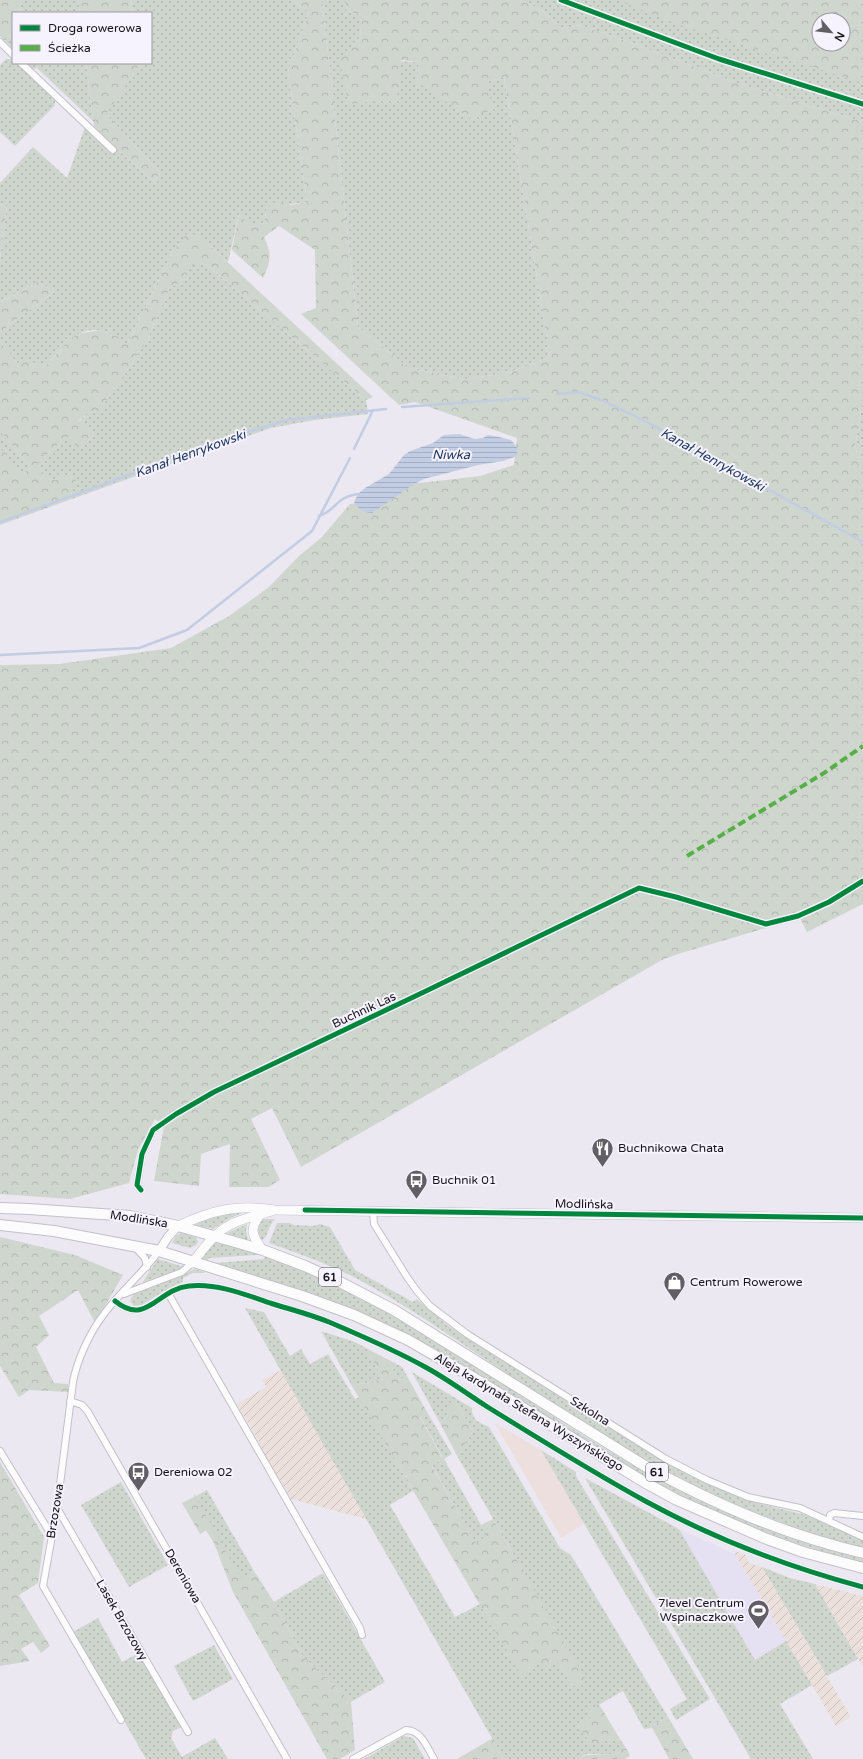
<svg xmlns="http://www.w3.org/2000/svg" width="863" height="1759" font-family="'Varela Round',sans-serif">
	<style>
		.built { fill: #e6e0f3 }
		.industrial { fill: url(#industrial-furrows) }
		.education { fill: #eddfdd }
		.grass { fill: url(#grass-dots); fill-rule: evenodd }
		.forest { fill: url(#forest-crowns); fill-rule: evenodd }
		.water { fill: url(#water-rules) }
		.lines { fill: none; stroke-linecap: round; stroke-linejoin: round }
		.stream { stroke: #c2cde3; stroke-width: 2.5 }
		.minor-casing { stroke: #c3c0c9; stroke-width: 8 }
		.tertiary-casing { stroke: #c3c0c9; stroke-width: 10 }
		.secondary-casing { stroke: #c3c0c9; stroke-width: 10 }
		.primary-casing { stroke: #c3c0c9; stroke-width: 12 }
		.minor { stroke: #fcfcfd; stroke-width: 6 }
		.tertiary { stroke: #fcfcfd; stroke-width: 8 }
		.secondary { stroke: #fcfcfd; stroke-width: 9 }
		.primary { stroke: #fcfcfd; stroke-width: 10 }
		.quiet { stroke: #55b145; stroke-width: 4; stroke-dasharray: 8 4; stroke-linecap: butt }
		.cycleway-casing { stroke: #f6f2fe; stroke-width: 8 }
		.cycleway { stroke: #00873e; stroke-width: 5 }
		.labels { text-anchor: middle; stroke-width: 4; stroke-linejoin: round; paint-order: stroke }
		.shield { fill: #f6f2fe; stroke: #59565e; stroke-width: 1 }
		.shield-label { font-size: 11px; font-weight: bold; fill: #16131a }
		.street-label { font-size: 12px; fill: #16131a; stroke: #f6f2fe }
		.poi-label { font-size: 12px; fill: #16131a; stroke: #f6f2fe; text-anchor: start }
		.water-label { font-size: 13px; font-style: italic; fill: #213b60; stroke: #f6f2fe }
	</style>
	<defs>
		<pattern id="industrial-furrows" width="10" height="10" patternUnits="userSpaceOnUse"><rect width="10" height="10" fill="#ece0dc"/><path d="M-1 1l2-2M0 10L10 0M9 11l2-2" fill="none" stroke="#cabfbc"/></pattern>
		<pattern id="grass-dots" width="8" height="8" patternUnits="userSpaceOnUse"><rect width="8" height="8" fill="#cfd6ce"/><path d="M2 2h.1M6 6h.1" fill="none" stroke="#b1b7b0" stroke-width="1.8" stroke-linecap="round"/></pattern>
		<pattern id="forest-crowns" width="20" height="18" patternUnits="userSpaceOnUse"><rect width="20" height="18" fill="#cfd6ce"/><path d="M2 6a3 3 0 1 1 6 0M12 15a3 3 0 1 1 6 0" fill="none" stroke="#b1b7b0"/></pattern>
		<pattern id="water-rules" width="6" height="5" patternUnits="userSpaceOnUse"><rect width="6" height="5" fill="#c2cde3"/><path d="M0 2.5h6" fill="none" stroke="#a6afc2"/></pattern>
	</defs>
	<rect width="100%" height="100%" fill="#ebe8f2"/>
	<path class="built" d="M679,1529L735,1554L786,1641L755,1660Z"/>
	<g class="industrial">
		<path d="M281,1370L366,1519L291,1499L261,1448L262,1447L237,1404L266,1387L262,1380Z"/>
		<path d="M735,1551L745,1555L749,1563L762,1567L851,1717L836,1726L735,1554Z"/>
		<path d="M815,1584L862,1596L863,1597V1667Z"/>
	</g>
	<path class="education" d="M495,1423L541,1450L584,1524L561,1538Z"/>
	<g class="grass">
		<path d="M20,0H78L80,13H21Z"/>
		<path d="M131,0H292L309,12L288,72L307,202L267,207L264,222L253,228L239,214L228,262L208,244L189,232L173,251L127,345C91,315 72,334 47,365L39,366L17,363L0,342V332L55,291L37,282L0,302V259L7,207L0,204V183L33,147L67,178L85,127L111,152L117,149L154,182L160,173L105,113L139,66L138,63H151V13H133Z"/>
		<path d="M322,0H346V10L362,16L360,37L340,59L419,62L417,82H487L504,77L550,357L507,373L464,379L408,368L358,327Z"/>
		<path d="M520,0H863V122L740,84L629,42L579,25L562,29L542,10ZM819,20H843V44H819Z"/>
		<path d="M13,33V49L5,41Z"/>
		<path d="M6,59H11L13,63H16L55,100V105L15,146L0,132V65Z"/>
		<path d="M27,63H86L93,121L37,68L33,69Z"/>
		<path d="M200,262L208,266L366,400L368,414L315,420L271,428L69,500L72,493L69,475L56,480L44,477L42,470L37,463L49,453L66,435L85,445L91,437V432L79,422L86,414H92L101,408L146,342L170,287L178,284L195,263Z"/>
		<path d="M863,397V454L855,447Z"/>
		<path d="M0,431L31,468L22,474L7,461L5,453L0,449Z"/>
		<path d="M242,1213L227,1220L213,1229L193,1224C208,1216 226,1214 242,1213Z"/>
		<path d="M262,1219H275C268,1225 269,1235 262,1241L259,1239L256,1225Z"/>
		<path d="M277,1223H290L294,1225L313,1226L320,1224L330,1227L355,1270L413,1302L417,1299L447,1325L582,1411L664,1461L712,1486L753,1502L806,1515L863,1540V1549C847,1545 831,1539 815,1534C698,1497 601,1435 499,1368C451,1337 405,1304 354,1277C327,1264 298,1253 269,1243Z"/>
		<path d="M247,1224L246,1231L248,1240L227,1233Z"/>
		<path d="M181,1233L196,1237L198,1242L195,1246L190,1248L172,1243L176,1236Z"/>
		<path d="M217,1241L258,1254L257,1255L209,1258L207,1262L200,1259Z"/>
		<path d="M265,1256C297,1268 328,1280 358,1296C452,1346 537,1410 629,1463C702,1505 781,1538 863,1559V1563C780,1542 702,1509 627,1467C549,1423 477,1371 397,1330C339,1300 277,1283 214,1264L215,1263L264,1259Z"/>
		<path d="M158,1259L184,1267C172,1276 155,1276 142,1283Z"/>
		<path d="M194,1269L205,1272L204,1273H193L183,1278V1282L162,1292L142,1305L134,1306L130,1301C135,1285 163,1283 177,1278C183,1276 188,1272 194,1269Z"/>
		<path d="M245,1308L264,1312L290,1356L301,1349L310,1364L328,1354L355,1399L360,1397L413,1491L390,1505L455,1617L480,1604L521,1674L543,1661L559,1662L573,1687L585,1680L455,1452C465,1448 466,1438 473,1431L457,1404L448,1411L445,1419L440,1423L412,1372L472,1408C472,1421 479,1422 489,1427L560,1548L571,1555L668,1717L651,1726L652,1728L644,1729L623,1691L588,1711L591,1717L590,1742L620,1739L626,1748L614,1754H586L578,1759H504Z"/>
		<path d="M321,1331L355,1342L366,1348L383,1379L352,1386Z"/>
		<path d="M387,1359L402,1367L407,1376L399,1380Z"/>
		<path d="M427,1412L452,1454L444,1459L488,1537L476,1544L432,1465L443,1458L420,1416Z"/>
		<path d="M541,1450L576,1472V1476L710,1699L676,1720L670,1709L687,1699Z"/>
		<path d="M585,1478L679,1529L755,1660L786,1641L812,1685L780,1704L813,1759H751Z"/>
		<path d="M121,1482L168,1565L129,1587L81,1505Z"/>
		<path d="M207,1490L254,1571L241,1579L217,1547L206,1530L200,1534L194,1494L196,1496Z"/>
		<path d="M762,1567L790,1578L815,1584L858,1659L827,1676Z"/>
		<path d="M323,1573L385,1682L351,1702L302,1655L274,1602Z"/>
		<path d="M98,1618L122,1662L139,1653L182,1727L173,1731L171,1738L182,1757L215,1738L228,1759H146L73,1632Z"/>
		<path d="M214,1645L233,1679L193,1701L174,1666Z"/>
		<path d="M404,1736L413,1738L425,1759H364Z"/>
	</g>
	<g class="forest">
		<path d="M0,0H20L21,13H13V33L5,41L0,36Z"/>
		<path d="M78,0H131L133,13H80Z"/>
		<path d="M292,0H322L358,327L408,368L464,379L507,373L550,357L504,77L487,82L492,110L471,119L417,82L419,62L401,60L397,99L348,104L340,58L360,37L362,16L346,10V0H520L542,10L562,29L579,25L629,42L740,84L863,122V397L855,447L863,454V904L807,932L800,918L678,954L662,960L301,1167L272,1108L251,1119L280,1180L268,1187H229L230,1144L201,1154L199,1186L154,1181L164,1126L155,1119L138,1150L129,1183L70,1199L0,1194V665L59,664L171,648L229,616L269,587L299,556L321,538L350,504L362,502L411,484L480,476L514,465L517,438L415,402L399,405L301,314L316,308L315,250L279,226L264,237C272,254 271,262 263,278L232,250L239,214L253,228L264,222L267,207L279,200L291,205L307,202L288,72L309,12Z"/>
		<path d="M617,0H863V83L677,24ZM819,20H843V44H819Z"/>
		<path d="M86,63H138L139,66L106,114L160,173L154,182L95,129L93,121Z"/>
		<path d="M0,204L7,207L0,259Z"/>
		<path d="M189,231L208,244L373,397L366,400L208,266L200,262L195,263L178,284L170,287L146,342L101,408L92,414H86L79,421L91,432V437L85,445L77,446L66,436L49,453L37,463L42,470L44,477L56,480L69,474L76,480L69,500L0,525V449L5,452L8,461L22,474L31,468L0,431V342L17,363L28,358L39,366L47,365L65,344L77,334L100,330L116,336L127,345L173,251Z"/>
		<path d="M37,282L55,291L0,332V302Z"/>
		<path d="M0,1237L75,1255L123,1275L95,1323L78,1290L39,1316L49,1335L36,1347L54,1383L68,1384V1392L29,1390L19,1397L0,1366Z"/>
		<path d="M366,1348L387,1359L399,1380L407,1376L427,1412L420,1417L443,1459L432,1466L476,1543L488,1537L481,1525L493,1519L586,1680L573,1687L559,1662L547,1668L543,1661L521,1675L352,1386L383,1379Z"/>
		<path d="M457,1404L473,1431C466,1438 466,1448 455,1452L440,1423L445,1419L450,1407Z"/>
		<path d="M0,1462L44,1537L38,1583L19,1595L50,1646L41,1653L33,1642L21,1649L30,1661L0,1666Z"/>
		<path d="M194,1494L241,1578L254,1571L274,1602L302,1655L351,1702L355,1750L340,1759H327L233,1592L213,1541L206,1530L200,1534L182,1503L194,1497L197,1500Z"/>
		<path d="M599,1704L620,1739L589,1743L579,1724L591,1717L588,1711Z"/>
		<path d="M668,1717L693,1759H669L651,1726Z"/>
		<path d="M493,1738L504,1759H457Z"/>
		<path d="M626,1748L630,1756L625,1759H578L586,1755L614,1754Z"/>
	</g>
	<path class="water" d="M459,434L475,439L483,438L488,435L499,437L511,440L517,447V456L503,461L478,465L424,479L411,486L372,513C364,512 358,510 354,502L358,494L365,488L389,474L404,455L410,451L433,443L444,435Z"/>
	<g class="lines">
		<g class="stream">
			<path d="M557,394L578,392L604,401L647,422L863,542"/>
			<path d="M402,407L529,398"/>
			<path d="M354,449L373,410"/>
			<path d="M319,516C336,511 335,497 358,494"/>
			<path d="M0,522L238,435L287,420L386,409"/>
			<path d="M0,655L139,648L187,630L312,531L350,458"/>
		</g>
		<defs>
			<g id="minor">
				<path d="M0,42L13,55"/>
				<path d="M21,63L113,150"/>
				<path d="M141,1190L137,1185L142,1154L153,1130L176,1114L214,1092L426,991L639,888L676,897L766,924L798,916L829,902L863,881"/>
				<path d="M373,1211L374,1224L407,1277L417,1291L430,1306L467,1334L666,1459L707,1480L748,1497L800,1508L863,1537"/>
				<path d="M135,1247L145,1258L147,1267"/>
				<path d="M168,1293L360,1628L362,1635"/>
				<path d="M124,1294L182,1272L192,1263"/>
				<path d="M115,1301C147,1327 157,1289 189,1286C216,1283 244,1294 270,1303C289,1309 309,1314 329,1322C362,1336 395,1350 427,1368C447,1379 466,1393 486,1406C539,1439 592,1472 647,1502C715,1539 788,1567 863,1587"/>
				<path d="M70,1401L82,1405L88,1412L287,1759"/>
				<path d="M0,1451L52,1536"/>
				<path d="M57,1508L188,1732"/>
				<path d="M829,1521L830,1515L834,1513L863,1516"/>
				<path d="M121,1720L43,1586L57,1508L73,1382C77,1360 90,1332 104,1314C120,1292 142,1274 159,1251"/>
				<path d="M353,1759L406,1730C421,1730 427,1747 434,1759"/>
			</g>
			<path id="tertiary" d="M159,1251L168,1237L178,1226"/>
			<g id="secondary">
				<path d="M260,1215C249,1229 252,1235 262,1250"/>
				<path d="M178,1226C213,1210 237,1204 275,1210L863,1218"/>
				<path d="M192,1263C203,1250 214,1233 230,1225C243,1218 258,1215 272,1211"/>
			</g>
			<g id="primary">
				<path d="M0,1208L29,1209L130,1216L178,1226L228,1240L263,1250L305,1266L336,1280L394,1310L645,1466C717,1505 783,1534 863,1553"/>
				<path d="M0,1225L54,1231L159,1251L302,1296L354,1315L408,1340L474,1378L644,1482L677,1500L767,1539L803,1552L863,1568"/>
			</g>
		</defs>
		<use href="#minor" class="minor-casing"/>
		<use href="#tertiary" class="tertiary-casing"/>
		<use href="#secondary" class="secondary-casing"/>
		<use href="#primary" class="primary-casing"/>
		<use href="#minor" class="minor"/>
		<use href="#tertiary" class="tertiary"/>
		<use href="#secondary" class="secondary"/>
		<use href="#primary" class="primary"/>
		<path class="quiet" d="M687,856L824,773L863,746"/>
		<defs>
			<g id="cycleway">
				<path d="M561,0L719,59L863,104"/>
				<path d="M141,1190L137,1185L142,1154L153,1130L176,1114L214,1092L426,991L639,888L676,897L766,924L798,916L829,902L863,881"/>
				<path d="M305,1210L863,1218"/>
				<path d="M115,1301C147,1327 157,1289 189,1286C216,1283 244,1294 270,1303C289,1309 309,1314 329,1322C362,1336 395,1350 427,1368C447,1379 466,1393 486,1406C539,1439 592,1472 647,1502C715,1539 788,1567 863,1587"/>
			</g>
		</defs>
		<use href="#cycleway" class="cycleway-casing"/>
		<use href="#cycleway" class="cycleway"/>
	</g>
	<defs>
		<symbol id="restaurant-pin" viewBox="-11 -11 22 30"><path d="M0 17L-7.5 6A9.5 9.5 0 1 1 7.5 6Z" fill="#615e66" stroke="#f6f2fe"/><path d="M-5-6h1v4h1v-4h1v4h1v-4h1v5L-1.5 .5V6h-2V.5L-5-1ZM5-6V6H3V1.5H1.5Q1.5-4 5-6Z" fill="#fff"/></symbol>
		<symbol id="bus-pin" viewBox="-11 -11 22 30"><path d="M0 17L-7.5 6A9.5 9.5 0 1 1 7.5 6Z" fill="#615e66" stroke="#f6f2fe"/><path d="M-5-6H5V4H4V6H2V4H-2V6H-4V4H-5ZM-3.5-4V0h7V-4ZM-3.5 1.2v1.5H-2V1.2ZM2 1.2v1.5H3.5V1.2Z" fill="#fff"/></symbol>
		<symbol id="shop-pin" viewBox="-11 -11 22 30"><path d="M0 17L-7.5 6A9.5 9.5 0 1 1 7.5 6Z" fill="#615e66" stroke="#f6f2fe"/><path d="M-5-2.5h2.3a2.7 3.5 0 0 1 5.4 0H5L5.5 6h-11ZM-1.5-2.5h3a1.5 2.3 0 0 0-3 0Z" fill="#fff"/></symbol>
		<symbol id="stadium-pin" viewBox="-11 -11 22 30"><path d="M0 17L-7.5 6A9.5 9.5 0 1 1 7.5 6Z" fill="#615e66" stroke="#f6f2fe"/><path d="M0-5a6.5 5 0 1 0 0 10a6.5 5 0 1 0 0-10ZM-3.5-1.8h7v3.6h-7Z" fill="#fff"/></symbol>
	</defs>
	<g fill-rule="evenodd">
		<use href="#restaurant-pin" x="590" y="1136" width="25" height="34"/>
		<use href="#bus-pin" x="404" y="1168" width="25" height="34"/>
		<use href="#shop-pin" x="662" y="1270" width="25" height="34"/>
		<use href="#bus-pin" x="126" y="1460" width="25" height="34"/>
		<use href="#stadium-pin" x="746" y="1598" width="25" height="34"/>
	</g>
	<g class="labels">
		<g class="shield">
			<rect x="319" y="1268" width="22" height="18" rx="3"/>
			<rect x="646" y="1463" width="22" height="18" rx="3"/>
		</g>
		<g class="shield-label">
			<text x="330" y="1281">61</text>
			<text x="657" y="1476">61</text>
		</g>
		<g class="street-label">
			<text transform="translate(364 1010) rotate(-25)" y="4">Buchnik Las</text>
			<text transform="translate(584 1204) rotate(1)" y="4">Modlińska</text>
			<text transform="translate(139 1219) rotate(9)" y="4">Modlińska</text>
			<text transform="translate(590 1411) rotate(32)" y="4">Szkolna</text>
			<text transform="translate(529 1412) rotate(31)" y="4">Aleja kardynała Stefana Wyszyńskiego</text>
			<text transform="translate(55 1511) rotate(-81)" y="4">Brzozowa</text>
			<text transform="translate(183 1576) rotate(60)" y="4">Dereniowa</text>
			<text transform="translate(122 1620) rotate(60)" y="4">Lasek Brzozowy</text>
		</g>
		<g class="poi-label">
			<text x="618" y="1152">Buchnikowa Chata</text>
			<text x="432" y="1184">Buchnik 01</text>
			<text x="690" y="1286">Centrum Rowerowe</text>
			<text x="154" y="1476">Dereniowa 02</text>
			<text x="744" y="1607" text-anchor="end">7level Centrum<tspan x="744" dy="14">Wspinaczkowe</tspan></text>
		</g>
		<g class="water-label">
			<text transform="translate(190 453) rotate(-20)" y="5">Kanał Henrykowski</text>
			<text x="451" y="459">Niwka</text>
			<text transform="translate(713 459) rotate(29)" y="5">Kanał Henrykowski</text>
		</g>
	</g>
	<rect x="12" y="12" width="140" height="52" fill="#f6f2fe" stroke="#9c99a3"/>
	<rect x="20" y="25" width="20" height="6" fill="#00873e" stroke="#9c99a3"/>
	<text x="48" y="32" font-size="12" fill="#16131a">Droga rowerowa</text>
	<rect x="20" y="45" width="20" height="6" fill="#55b145" stroke="#9c99a3"/>
	<text x="48" y="52" font-size="12" fill="#16131a">Ścieżka</text>
	<g transform="translate(831 32) rotate(118)"><circle r="19" fill="#f6f2fe" stroke="#9c99a3"/>
	<path d="M0-3L7 15L0 10L-7 15Z" fill="#615e66"/>
	<text y="-6" font-size="11" font-weight="bold" text-anchor="middle" fill="#16131a">N</text>
	</g>
</svg>
